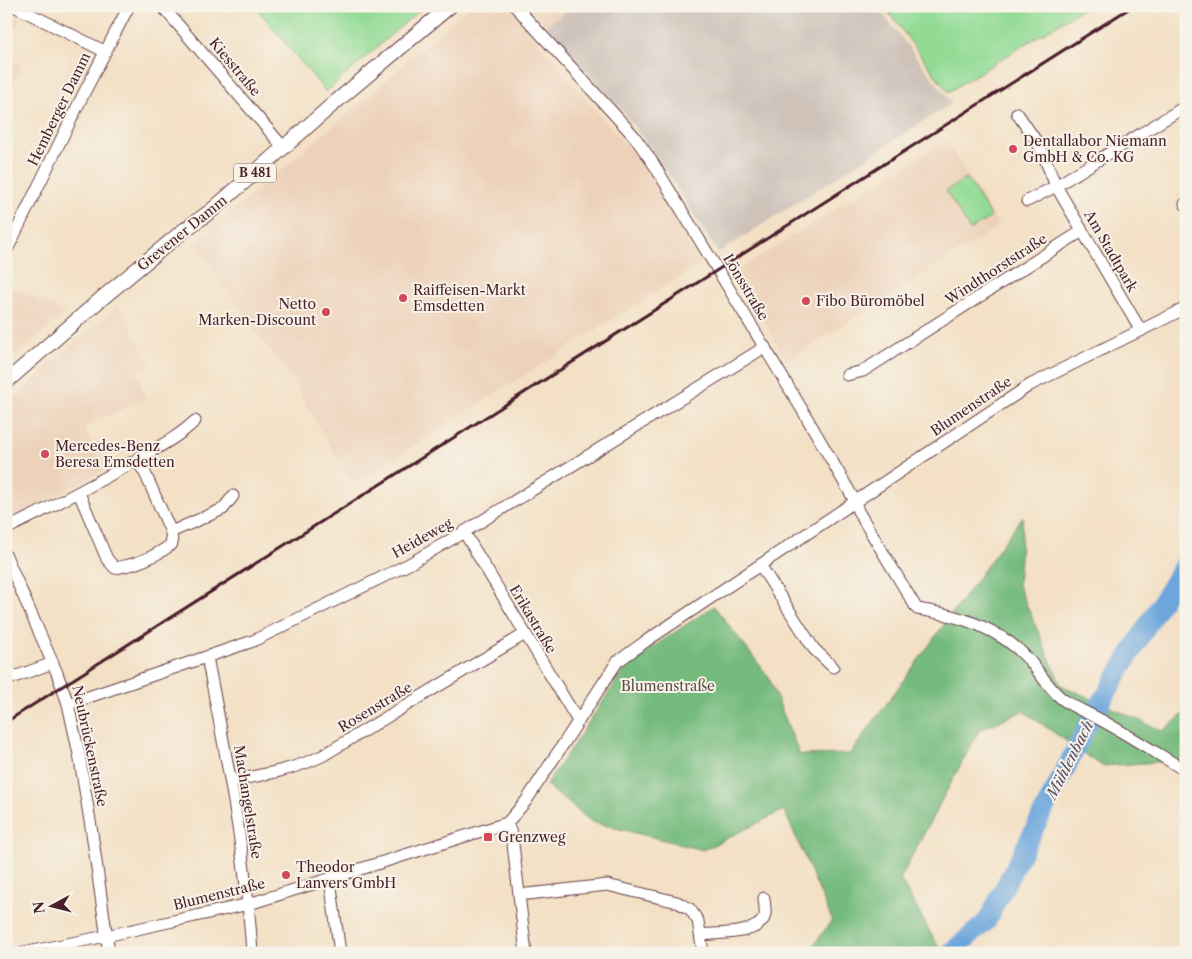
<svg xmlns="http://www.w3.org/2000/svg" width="1192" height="959" font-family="'Libre Caslon Text',serif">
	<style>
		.built { fill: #edd2b9 }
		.industrial { fill: #cec2b9 }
		.green { fill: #93db95; stroke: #6e7d60 }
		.forest { fill: #76bb7e; stroke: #606d54 }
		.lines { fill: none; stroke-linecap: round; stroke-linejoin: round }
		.river { stroke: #6ca6dc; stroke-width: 19 }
		.minor-casing { stroke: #633c42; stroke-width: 13 }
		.major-casing { stroke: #633c42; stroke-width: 16 }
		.minor { stroke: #fff; stroke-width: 11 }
		.major { stroke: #fff; stroke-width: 14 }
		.rail { stroke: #4a1f2b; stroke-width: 3 }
		.poi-dot { fill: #d1495b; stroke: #f7f3e8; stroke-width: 2 }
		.labels { text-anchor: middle; stroke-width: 4; stroke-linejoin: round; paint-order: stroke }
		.shield { fill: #f7f3e8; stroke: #7e5f64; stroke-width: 1 }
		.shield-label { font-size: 12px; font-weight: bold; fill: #4a1f2b }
		.street-label { font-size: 14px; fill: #4a1f2b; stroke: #f7f3e8 }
		.poi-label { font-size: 14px; fill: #4a1f2b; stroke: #f7f3e8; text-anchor: start }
		.park-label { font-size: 14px; fill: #5c4e46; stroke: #f7f3e8 }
		.water-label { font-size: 15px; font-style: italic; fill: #564e69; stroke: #f7f3e8 }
	</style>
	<rect width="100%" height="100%" fill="#f7f3e8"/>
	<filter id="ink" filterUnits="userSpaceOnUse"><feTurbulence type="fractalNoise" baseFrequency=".02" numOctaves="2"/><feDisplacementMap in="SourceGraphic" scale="10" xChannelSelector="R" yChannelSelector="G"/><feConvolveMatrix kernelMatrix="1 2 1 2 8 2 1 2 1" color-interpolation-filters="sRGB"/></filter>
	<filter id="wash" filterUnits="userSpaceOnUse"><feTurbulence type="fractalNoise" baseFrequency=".0096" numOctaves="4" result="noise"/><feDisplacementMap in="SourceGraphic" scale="20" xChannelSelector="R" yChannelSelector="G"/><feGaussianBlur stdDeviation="1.12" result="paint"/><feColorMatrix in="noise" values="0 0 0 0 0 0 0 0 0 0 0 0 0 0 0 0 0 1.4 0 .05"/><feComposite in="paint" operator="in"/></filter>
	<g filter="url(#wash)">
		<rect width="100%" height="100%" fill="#f3e0c5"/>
		<g class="built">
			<path d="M470,6H508L587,101L644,166L700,264L353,484L283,365L259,337L194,244L372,93Z"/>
			<path d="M528,6H573L546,26Z"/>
			<path d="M6,11L21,18L6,45Z"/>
			<path d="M6,58L21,66L6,96Z"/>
			<path d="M946,140L999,226L787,361L734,273Z"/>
			<path d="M6,284L66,313L6,362Z"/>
			<path d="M119,305L151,365L139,371L137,374L146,399L84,426L103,471L6,522V406L74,343Z"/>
		</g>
		<path class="industrial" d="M573,6H877L952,103L718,253L659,160L626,115L546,26Z"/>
		<g class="green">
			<path d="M255,6H424L326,92Z"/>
			<path d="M884,6H1087L948,92Z"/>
			<path d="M967,178L991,217L970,230L946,191Z"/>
		</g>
		<path class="forest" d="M1023,516L1018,585L1061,685L1163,731L1186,712V760L1102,766L1023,711L979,730L900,879L942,953H808L832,920L784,810L703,850L592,822L546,785L629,663L714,606L768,676L800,755L850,754Z"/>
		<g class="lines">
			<path class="river" d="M950,953L987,921L1090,721L1186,561"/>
		</g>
	</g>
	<g filter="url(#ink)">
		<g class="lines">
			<defs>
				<g id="minor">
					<path d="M14,6L104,51"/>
					<path d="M162,6L284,148"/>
					<path d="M515,6L634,136L653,163L803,411L855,501L858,511L917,609C959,615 1000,628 1029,660C1040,673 1048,687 1061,698C1072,707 1088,713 1101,720C1130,736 1158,754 1186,771"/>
					<path d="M1017,113L1040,147L1056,186L1141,331"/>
					<path d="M1027,201L1056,186L1186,106"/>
					<path d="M1185,204H1186"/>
					<path d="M6,252L84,93L129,6"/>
					<path d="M847,375L863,371L1082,231"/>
					<path d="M137,460L145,473L171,532"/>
					<path d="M79,493L107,559L115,568C135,565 156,556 172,544L171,532L223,509L233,496"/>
					<path d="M6,529C49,508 90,487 131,463C153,450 176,439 195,421"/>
					<path d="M464,532L578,721"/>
					<path d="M6,556L57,673L68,704L79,754L92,833L109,953"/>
					<path d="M760,565L814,649L833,667"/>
					<path d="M207,657C226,755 246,853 252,953"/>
					<path d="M6,680L53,663"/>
					<path d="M68,704L253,641L409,564L464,532L765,347"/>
					<path d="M231,781C262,775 293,770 322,756L525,634"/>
					<path d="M507,823L512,836L526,953"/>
					<path d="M330,880L340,953"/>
					<path d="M519,895L607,885L677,902L690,909L698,921L703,953"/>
					<path d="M701,935C718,933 756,935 764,918C767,912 764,904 764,898"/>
					<path d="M23,953L106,936L249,904L507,823L526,801L617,662L646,641L1030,385L1186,308"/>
				</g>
				<path id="major" d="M6,382L101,299L183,231L211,211L332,105L450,6"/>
			</defs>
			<use href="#minor" class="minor-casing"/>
			<use href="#major" class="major-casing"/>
			<use href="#minor" class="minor"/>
			<use href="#major" class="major"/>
			<path class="rail" d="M6,722L1133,6"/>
		</g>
	</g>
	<g class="poi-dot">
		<circle cx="1013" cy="149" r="5"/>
		<circle cx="403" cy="298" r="5"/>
		<circle cx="806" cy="301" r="5"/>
		<circle cx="326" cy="312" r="5"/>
		<circle cx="45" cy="454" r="5"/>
		<rect x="483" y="832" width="10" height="10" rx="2.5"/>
		<circle cx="286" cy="875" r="5"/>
	</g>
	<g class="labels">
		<rect class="shield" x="234" y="163.5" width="42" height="19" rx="4"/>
		<g class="shield-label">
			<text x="255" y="177">B 481</text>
		</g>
		<g class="street-label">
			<text transform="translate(235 67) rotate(50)" y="5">Kiesstraße</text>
			<text transform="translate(59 109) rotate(-64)" y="5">Hemberger Damm</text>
			<text transform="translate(182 233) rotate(-39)" y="5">Grevener Damm</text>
			<text transform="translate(1111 251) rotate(60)" y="5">Am Stadtpark</text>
			<text transform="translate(996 269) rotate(-33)" y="5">Windthorststraße</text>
			<text transform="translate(746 287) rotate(59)" y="5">Lönsstraße</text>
			<text transform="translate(971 406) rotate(-34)" y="5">Blumenstraße</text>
			<text transform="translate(422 538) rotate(-29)" y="5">Heideweg</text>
			<text transform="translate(533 619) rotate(59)" y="5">Erikastraße</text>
			<text transform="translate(375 707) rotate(-31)" y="5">Rosenstraße</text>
			<text transform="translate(90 746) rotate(78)" y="5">Neubrückenstraße</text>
			<text transform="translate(248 802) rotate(81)" y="5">Machangelstraße</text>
			<text transform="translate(219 894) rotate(-14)" y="5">Blumenstraße</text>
		</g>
		<g class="poi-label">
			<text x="1023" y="146">Dentallabor Niemann<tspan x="1023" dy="16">GmbH &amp; Co. KG</tspan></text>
			<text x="413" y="295">Raiffeisen-Markt<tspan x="413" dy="16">Emsdetten</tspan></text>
			<text x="816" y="306">Fibo Büromöbel</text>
			<text x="316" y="309" text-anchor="end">Netto<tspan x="316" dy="16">Marken-Discount</tspan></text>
			<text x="55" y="451">Mercedes-Benz<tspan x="55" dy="16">Beresa Emsdetten</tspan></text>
			<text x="498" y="842">Grenzweg</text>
			<text x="296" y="872">Theodor<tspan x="296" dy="16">Lanvers GmbH</tspan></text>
		</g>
		<g class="park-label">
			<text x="668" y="691">Blumenstraße</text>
		</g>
		<g class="water-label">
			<text transform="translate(1070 760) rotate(-63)" y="5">Mühlenbach</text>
		</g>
	</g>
	<rect width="1192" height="959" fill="none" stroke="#f7f3e8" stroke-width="25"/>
	<g transform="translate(52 906) rotate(263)" stroke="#f7f3e8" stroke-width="4" paint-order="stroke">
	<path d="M0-4L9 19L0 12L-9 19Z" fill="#4a1f2b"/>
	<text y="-8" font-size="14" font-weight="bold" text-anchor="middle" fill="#4a1f2b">N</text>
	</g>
</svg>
